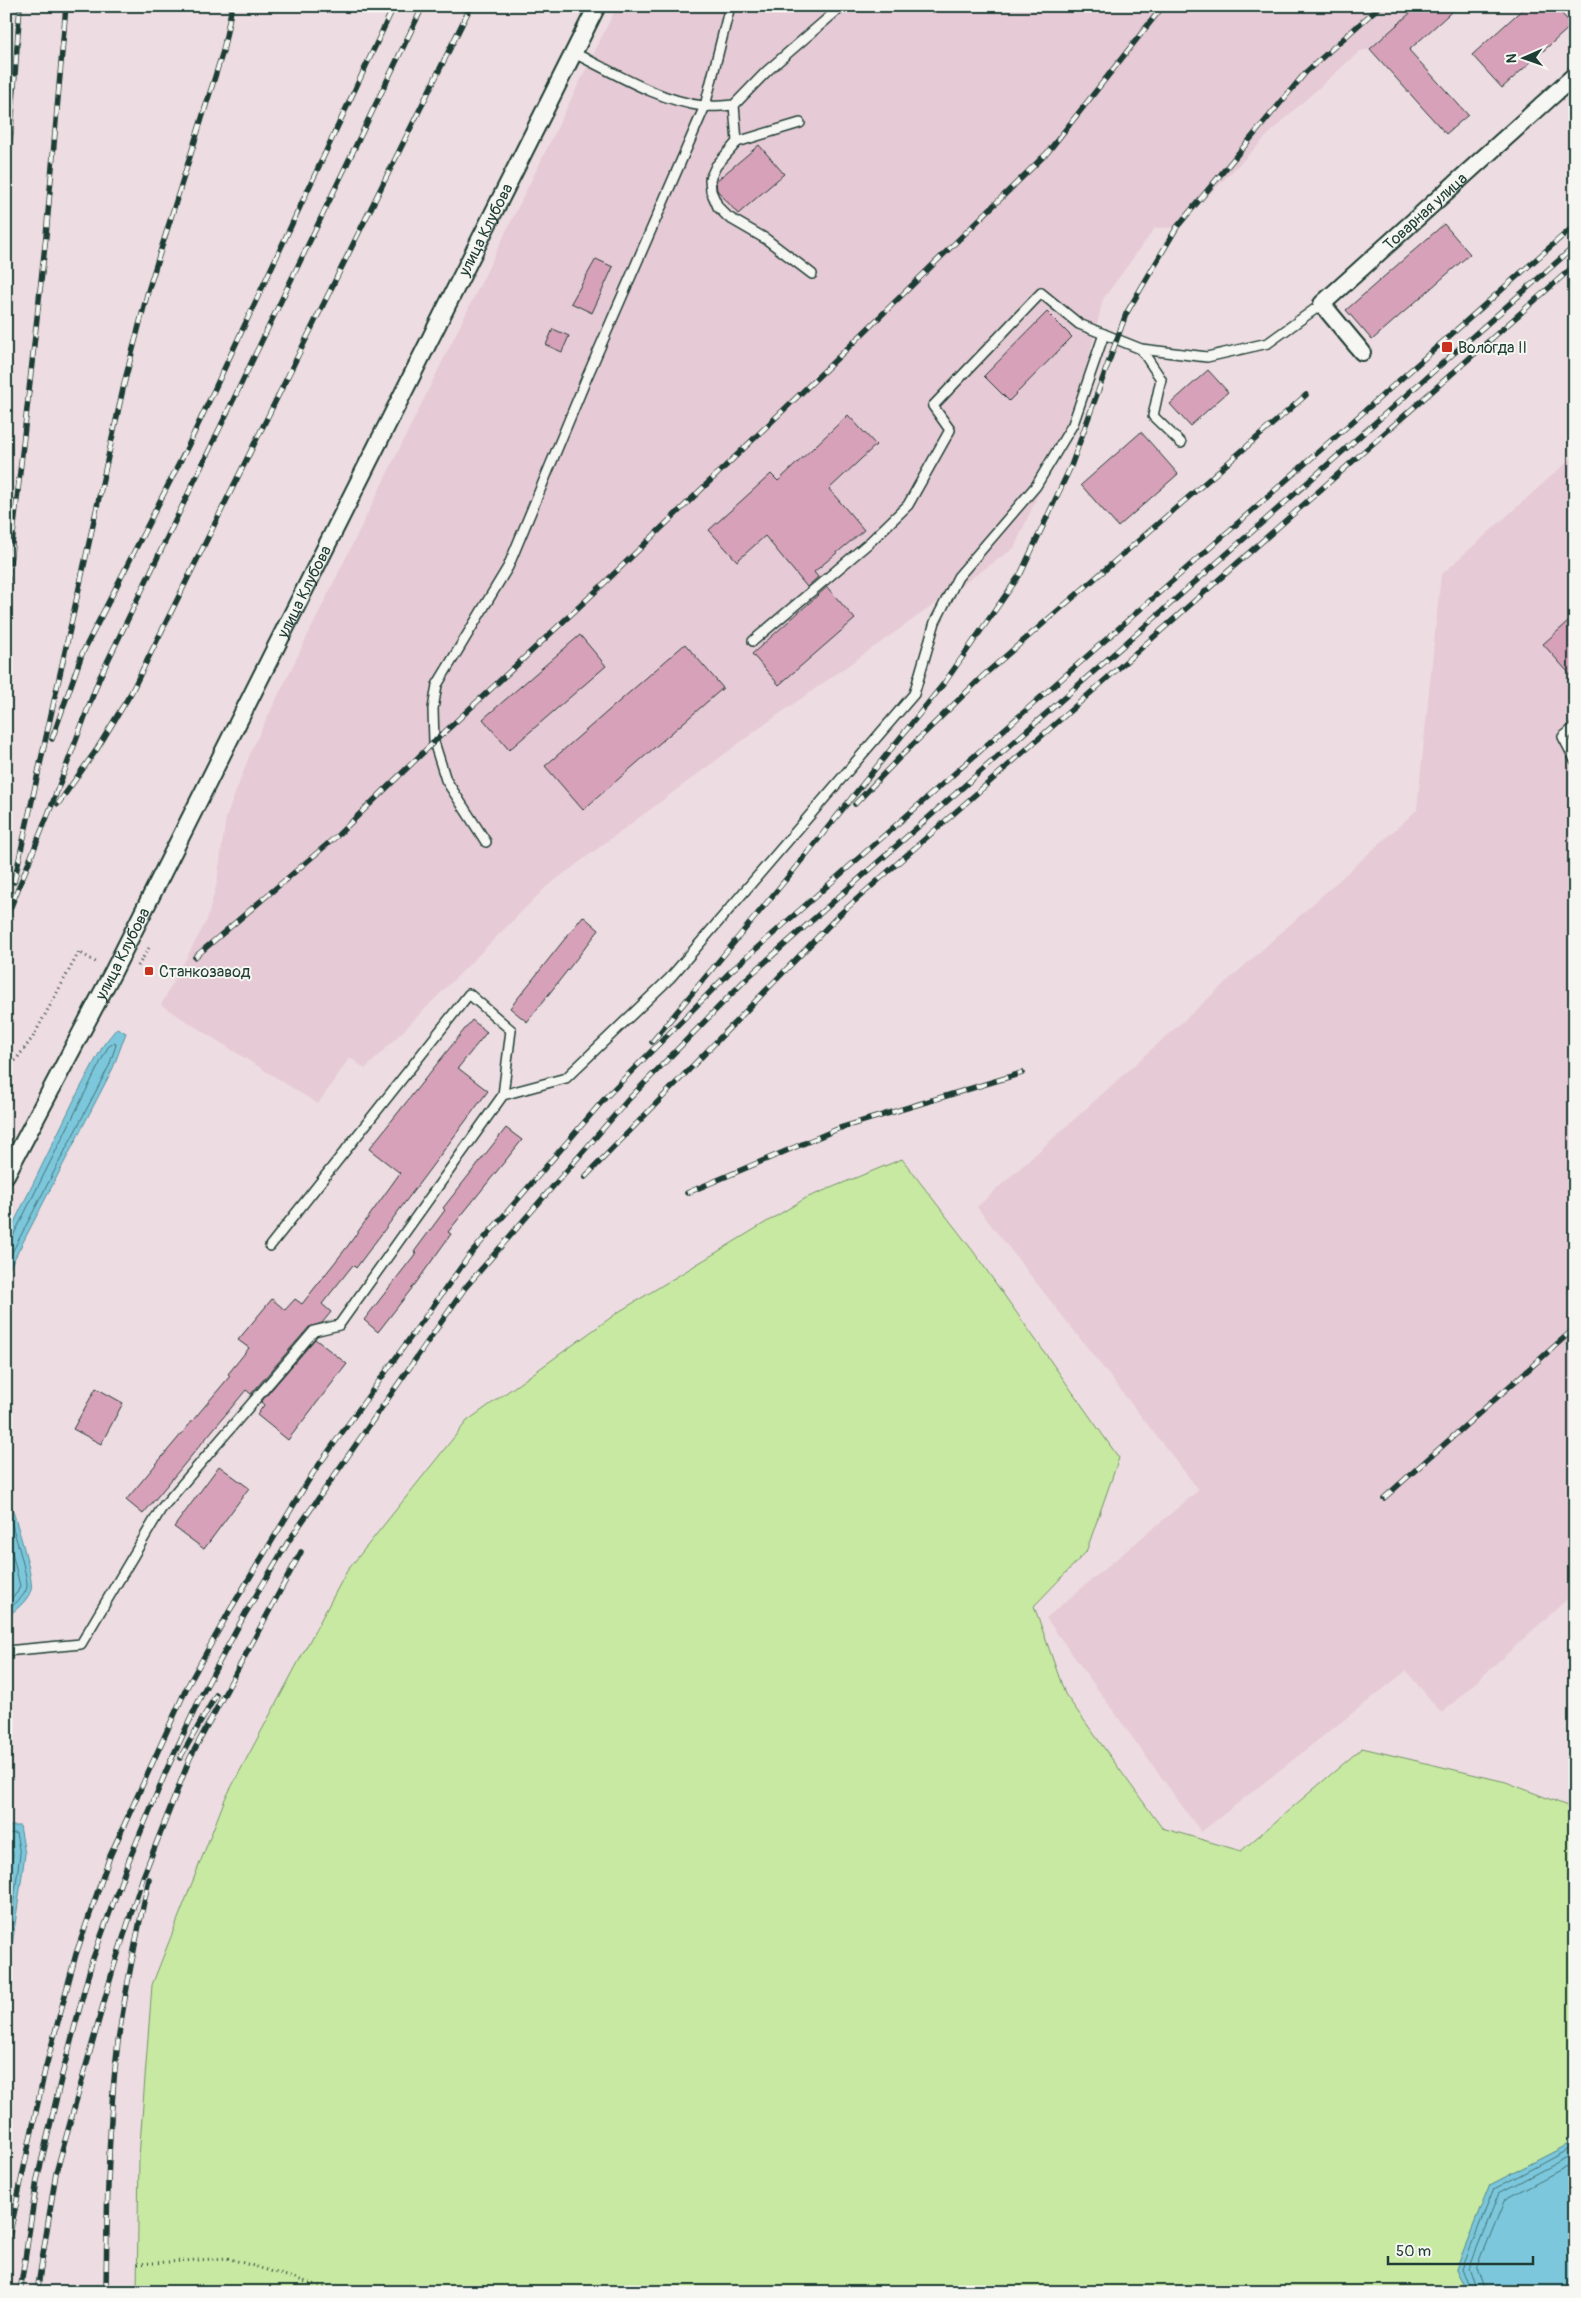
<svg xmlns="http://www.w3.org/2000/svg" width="1581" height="2298" font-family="Pangolin,sans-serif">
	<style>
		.built { fill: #e6cad5 }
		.green { fill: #c8e9a2; stroke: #74936b }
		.water { fill: #7cc7dc; stroke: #579099 }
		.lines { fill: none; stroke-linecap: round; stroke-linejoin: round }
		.shore { stroke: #447477; stroke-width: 1 }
		.building { fill: #d7a1b9; stroke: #1f3d34 }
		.lane-casing { stroke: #1f3d34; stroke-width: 12 }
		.street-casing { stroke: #1f3d34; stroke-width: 20 }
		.path { stroke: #1f3d34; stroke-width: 3; stroke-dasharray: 1 4; stroke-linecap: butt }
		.lane { stroke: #f6f6f2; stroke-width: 9 }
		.street { stroke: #f6f6f2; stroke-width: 16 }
		.rail-casing { stroke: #1f3d34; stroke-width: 5.5 }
		.rail { stroke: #f6f6f2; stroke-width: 4; stroke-dasharray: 11; stroke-linecap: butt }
		.poi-dot { fill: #c8321e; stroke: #f6f6f2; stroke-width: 2 }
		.labels { text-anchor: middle; stroke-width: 4; stroke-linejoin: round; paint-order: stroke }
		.street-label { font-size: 16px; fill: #1f3d34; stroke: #f6f6f2 }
		.poi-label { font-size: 16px; fill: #1f3d34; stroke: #f6f6f2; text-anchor: start }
	</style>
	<rect width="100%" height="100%" fill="#eddce1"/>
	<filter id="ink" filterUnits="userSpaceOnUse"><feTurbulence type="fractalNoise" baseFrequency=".02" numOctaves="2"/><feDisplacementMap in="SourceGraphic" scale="10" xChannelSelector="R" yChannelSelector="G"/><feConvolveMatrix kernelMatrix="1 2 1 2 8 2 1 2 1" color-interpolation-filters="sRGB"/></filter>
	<g filter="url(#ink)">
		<g class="built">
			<path d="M617,6H1418L1370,49L1360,51L1285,118L1177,227L1155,228L1103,299L1077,408L1014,548L758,729L546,887L365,1069L350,1057L318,1104L161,1005L207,920L217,883L226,818L252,749Z"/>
			<path d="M1575,455V1592L1442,1713L1406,1671L1201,1832L1046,1618L1199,1490L977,1207L1417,810L1441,575Z"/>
		</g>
		<path class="green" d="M902,1159L973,1251L1119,1458L1086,1552L1034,1606L1065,1694L1162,1828L1241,1851L1362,1748L1506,1782L1575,1809V2115L1569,2144L1490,2185L1456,2269L1467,2292H137L139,2157L152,1985L225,1799L347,1571L467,1421L620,1311L806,1198Z"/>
		<g class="water">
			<path d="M117,1028L126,1033L113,1068L6,1275V1239L76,1096L104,1044Z"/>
			<path d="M6,1489C11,1505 35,1578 31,1590C27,1602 15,1610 6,1618Z"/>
			<path d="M10,1826H20L25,1854L6,1988V1833Z"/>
			<path d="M1575,2115V2292H1467L1456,2269L1490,2185L1569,2144Z"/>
		</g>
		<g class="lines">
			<g class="shore">
				<path d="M6,1239L13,1236L108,1047L115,1042L116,1045L109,1066L6,1264"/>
				<path d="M6,1506C11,1521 28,1575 27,1587C25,1597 13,1605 6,1611"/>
				<path d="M6,1527L20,1586L17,1593L6,1603"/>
				<path d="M6,1834L16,1833L20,1854L6,1958"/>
				<path d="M6,1840L11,1842L13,1854L6,1909"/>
				<path d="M1471,2292L1462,2268L1494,2189L1571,2148L1575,2142"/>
				<path d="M1477,2292L1469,2268L1499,2193L1575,2153"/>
				<path d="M1485,2292L1477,2268L1505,2199L1575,2162"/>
			</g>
		</g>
		<g class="building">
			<path d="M1418,6H1458L1409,50L1468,115L1446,134L1370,49Z"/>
			<path d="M1526,6H1555L1572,25L1502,88L1472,55Z"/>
			<path d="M759,145L784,174L738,214L717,190L716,181Z"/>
			<path d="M1444,224L1470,254L1372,340L1346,310Z"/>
			<path d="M596,259L613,267L592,313L571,303Z"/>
			<path d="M1047,312L1072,337L1009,401L984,376Z"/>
			<path d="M553,329L569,336L562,352L546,345Z"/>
			<path d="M1208,370L1228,392L1190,426L1170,404Z"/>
			<path d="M848,415L876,445L829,489L864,530L814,572L818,577L807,587L765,536L737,561L709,530L771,474L778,481Z"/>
			<path d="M1141,432L1178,474L1118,527L1081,485Z"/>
			<path d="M827,587L855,619L779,685L752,654Z"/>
			<path d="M1575,616V680L1543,644Z"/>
			<path d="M580,635L606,666L509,750L483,719Z"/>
			<path d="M685,644L723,688L583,810L545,766Z"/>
			<path d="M583,916L599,930L527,1022L510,1008Z"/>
			<path d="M472,1020L487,1032L458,1068L488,1091L356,1268L353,1265L322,1304L331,1312L322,1323L309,1327L251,1394L246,1390L143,1514L126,1500L230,1376L228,1374L249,1348L238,1340L272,1299L285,1310L295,1299L302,1304L347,1247L400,1173L369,1149Z"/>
			<path d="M506,1128L522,1140L448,1232L451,1234L416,1283L378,1332L364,1320L416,1253L414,1252L445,1210L443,1208Z"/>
			<path d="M315,1339L347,1364L288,1440L257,1415L264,1405L261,1402Z"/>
			<path d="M96,1388L123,1403L101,1444L73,1429Z"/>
			<path d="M219,1466L249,1488L204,1549L174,1527Z"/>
		</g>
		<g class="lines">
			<defs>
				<g id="lane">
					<path d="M574,53C615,73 657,100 703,106C713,107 724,106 734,105L767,71L842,6"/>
					<path d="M734,105L737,142"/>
					<path d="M800,123L737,142L716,166L710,179L711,191L718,207L728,217L766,239L812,274"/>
					<path d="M1141,349L1161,379L1153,416L1181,443"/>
					<path d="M753,641L870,542L908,505L950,430L933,406L1041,293L1079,324L1141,349L1207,357L1268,343L1322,304"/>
					<path d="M1575,727L1563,737L1575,760"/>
					<path d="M486,842L446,780L434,742L433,709L437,685L508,567L587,377L705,106L730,6"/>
					<path d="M270,1246L469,994L511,1030L503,1095"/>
					<path d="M6,1651L81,1644L161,1509L314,1331L339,1325L503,1095L566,1078L670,978L914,694L935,622L958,577L1036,486L1073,424L1104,334"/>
				</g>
				<g id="street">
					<path id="s1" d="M1362,352L1322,304L1575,75"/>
					<path id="s2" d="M6,1175L113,972L597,6"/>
				</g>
			</defs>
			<use href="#lane" class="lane-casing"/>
			<use href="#street" class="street-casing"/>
			<g class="path">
				<path d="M138,966L150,946"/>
				<path d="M6,1073L33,1037L79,952L99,964"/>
				<path d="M138,2264L227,2258L340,2292"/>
			</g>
			<use href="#lane" class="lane"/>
			<use href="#street" class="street"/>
			<defs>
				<g id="rail">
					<path d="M6,197L20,6"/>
					<path d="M6,599L46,236L66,6"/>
					<path d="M52,739L82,654L188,446L394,6"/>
					<path d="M58,804L97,749L131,693L471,6"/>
					<path d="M855,804L899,758L984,675L1306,395"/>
					<path d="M14,882L125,380L148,291L223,51L232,6"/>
					<path d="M6,919L51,807L99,679L423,6"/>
					<path d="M195,957L338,835L434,742L596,591L852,344L1047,153L1163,6"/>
					<path d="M652,1042L792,872L945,682L1021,573L1071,466L1126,314L1177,227L1306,72L1380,6"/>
					<path d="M585,1177L840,914L1575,265"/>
					<path d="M687,1193L840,1128L1022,1073"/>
					<path d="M1384,1498L1575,1328"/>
					<path d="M180,1758L216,1695"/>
					<path d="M6,2251L45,2070L76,1954L110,1856L187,1687L230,1610L313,1473L469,1256L606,1097L731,971L1575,225"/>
					<path d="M20,2292L37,2180L62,2075L92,1961L127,1865L167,1769L202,1694L245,1614L288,1542L465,1288L627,1101L747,978L1575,246"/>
					<path d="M37,2292L56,2173L114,1966L143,1877L190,1758L301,1552"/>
					<path d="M106,2292C107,2209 108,2124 118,2042C126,1987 137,1933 149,1879"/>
				</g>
			</defs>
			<use href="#rail" class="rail-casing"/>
			<use href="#rail" class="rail"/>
		</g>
	</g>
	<g class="poi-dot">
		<rect x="1441" y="341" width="12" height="12" rx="2.5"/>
		<rect x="144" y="966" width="10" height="10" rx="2.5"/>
	</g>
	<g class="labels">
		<g class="street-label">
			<text dy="6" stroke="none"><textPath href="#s1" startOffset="201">Товарная улица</textPath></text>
			<text dy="6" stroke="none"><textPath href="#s2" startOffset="1060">улица Клубова</textPath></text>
			<text dy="6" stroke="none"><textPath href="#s2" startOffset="655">улица Клубова</textPath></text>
			<text dy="6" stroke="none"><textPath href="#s2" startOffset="250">улица Клубова</textPath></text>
		</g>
		<g class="poi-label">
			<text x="1458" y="353">Вологда II</text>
			<text x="159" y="977">Станкозавод</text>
		</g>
	</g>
	<rect width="1581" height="2298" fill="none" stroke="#f6f6f2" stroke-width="25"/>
	<rect x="12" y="12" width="1556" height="2273" fill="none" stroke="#1f3d34" stroke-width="2" filter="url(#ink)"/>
	<g transform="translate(1524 58) rotate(268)" stroke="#f6f6f2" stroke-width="4" paint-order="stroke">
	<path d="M0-4L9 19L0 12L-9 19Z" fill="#1f3d34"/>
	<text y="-8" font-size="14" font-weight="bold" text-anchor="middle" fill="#1f3d34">N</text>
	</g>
	<path d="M1388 2256v8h145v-8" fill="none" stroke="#1f3d34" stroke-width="2.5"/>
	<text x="1396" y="2256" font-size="15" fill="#1f3d34" stroke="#f6f6f2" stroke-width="4" paint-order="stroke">50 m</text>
</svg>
